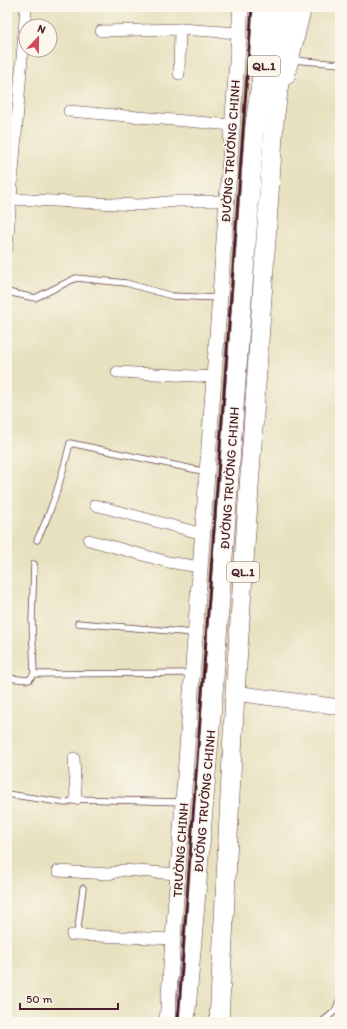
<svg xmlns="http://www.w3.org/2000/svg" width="347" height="1029" font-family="Itim,sans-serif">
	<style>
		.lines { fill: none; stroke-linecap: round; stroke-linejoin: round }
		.lane-casing { stroke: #623c41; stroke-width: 7 }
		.street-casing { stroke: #623c41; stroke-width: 12 }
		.secondary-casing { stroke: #623c41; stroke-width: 16 }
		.highway-casing { stroke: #623c41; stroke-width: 20 }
		.lane { stroke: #fff; stroke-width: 5.5 }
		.street { stroke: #fff; stroke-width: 11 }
		.secondary { stroke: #fff; stroke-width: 15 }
		.highway { stroke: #fff; stroke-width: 19 }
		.rail { stroke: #4a1f2b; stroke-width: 3 }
		.labels { text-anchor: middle; stroke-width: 3.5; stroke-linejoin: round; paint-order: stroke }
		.shield { fill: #fbf7ec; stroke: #7f6065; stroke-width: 1 }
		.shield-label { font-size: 12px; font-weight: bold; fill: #4a1f2b }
		.street-label { font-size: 13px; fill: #4a1f2b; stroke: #fbf7ec }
	</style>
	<rect width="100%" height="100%" fill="#fbf7ec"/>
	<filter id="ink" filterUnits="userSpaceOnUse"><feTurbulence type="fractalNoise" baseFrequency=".025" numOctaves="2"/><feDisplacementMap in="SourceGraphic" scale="8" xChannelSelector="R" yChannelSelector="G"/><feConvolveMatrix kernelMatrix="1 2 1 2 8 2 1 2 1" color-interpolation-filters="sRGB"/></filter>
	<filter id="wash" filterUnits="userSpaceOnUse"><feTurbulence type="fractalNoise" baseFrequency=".012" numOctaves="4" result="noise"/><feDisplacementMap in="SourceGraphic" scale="16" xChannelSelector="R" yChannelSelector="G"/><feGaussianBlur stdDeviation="0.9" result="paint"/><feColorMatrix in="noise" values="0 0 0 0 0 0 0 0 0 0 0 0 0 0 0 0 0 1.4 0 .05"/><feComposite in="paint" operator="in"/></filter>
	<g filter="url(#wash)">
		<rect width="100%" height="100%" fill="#e7e1bf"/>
	</g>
	<g filter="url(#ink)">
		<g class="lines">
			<defs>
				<g id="lane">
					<path d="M292,60L340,64"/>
					<path d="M7,292L35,298L76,278L126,283L172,296L219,298"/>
					<path d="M37,540C53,509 62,477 70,443L207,472"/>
					<path d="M78,623L194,633"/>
					<path d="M34,674L192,673"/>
					<path d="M7,678L29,680L34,674L32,620L34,564"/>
					<path d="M7,794L66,803L76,799L183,802"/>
					<path d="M77,935L83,888"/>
					<path d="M338,941L340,990"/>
					<path d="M322,1022L335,1011L340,999"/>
				</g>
				<g id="street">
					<path d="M101,31L180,29L239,33"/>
					<path d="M179,74L180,29"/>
					<path d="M69,111L232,125"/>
					<path d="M11,199L139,205L177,201H226"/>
					<path d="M7,248L26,7"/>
					<path d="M117,372L214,377"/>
					<path d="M95,505L203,534"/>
					<path d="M89,540L168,562L200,567"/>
					<path d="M74,758L76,799"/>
					<path d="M58,871L109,874L123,870L178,874"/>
					<path d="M72,935L173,939"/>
				</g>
				<g id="secondary">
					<path d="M257,60L259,7"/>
					<path d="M287,77L304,7"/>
					<path d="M235,693L340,707"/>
					<path d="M167,1022L241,7"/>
				</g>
				<g id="highway">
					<path d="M185,1022L213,693L255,124L272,7"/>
					<path d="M219,1022L235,693L274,122L289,7"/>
				</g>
			</defs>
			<use href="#lane" class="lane-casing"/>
			<use href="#street" class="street-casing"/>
			<use href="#secondary" class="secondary-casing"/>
			<use href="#highway" class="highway-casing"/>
			<use href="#lane" class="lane"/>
			<use href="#street" class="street"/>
			<use href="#secondary" class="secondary"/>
			<use href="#highway" class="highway"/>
			<path class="rail" d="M178,1022L252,7"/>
		</g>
	</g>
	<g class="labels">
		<g class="shield">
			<rect x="248" y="56" width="32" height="20" rx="3"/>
			<rect x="227" y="562" width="32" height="20" rx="3"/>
		</g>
		<g class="shield-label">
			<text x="264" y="70">QL.1</text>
			<text x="243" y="576">QL.1</text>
		</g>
		<g class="street-label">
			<text transform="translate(230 151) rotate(-86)" y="5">ĐƯỜNG TRƯỜNG CHINH</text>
			<text transform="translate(229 478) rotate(-86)" y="5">ĐƯỜNG TRƯỜNG CHINH</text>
			<text transform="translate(204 801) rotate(-85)" y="5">ĐƯỜNG TRƯỜNG CHINH</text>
			<text transform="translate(180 850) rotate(-86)" y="5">TRƯỜNG CHINH</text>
		</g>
	</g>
	<rect width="347" height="1029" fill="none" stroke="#fbf7ec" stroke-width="24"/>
	<g transform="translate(38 38) rotate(22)"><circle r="19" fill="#fbf7ec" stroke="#b4a19f"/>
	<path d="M0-3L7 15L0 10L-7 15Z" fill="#d1495b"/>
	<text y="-6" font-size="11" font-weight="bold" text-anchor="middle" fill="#4a1f2b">N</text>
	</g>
	<path d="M20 1003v6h98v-6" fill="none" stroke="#4a1f2b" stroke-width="2"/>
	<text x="26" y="1003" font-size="12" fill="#4a1f2b" stroke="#fbf7ec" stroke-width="3" paint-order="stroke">50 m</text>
</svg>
